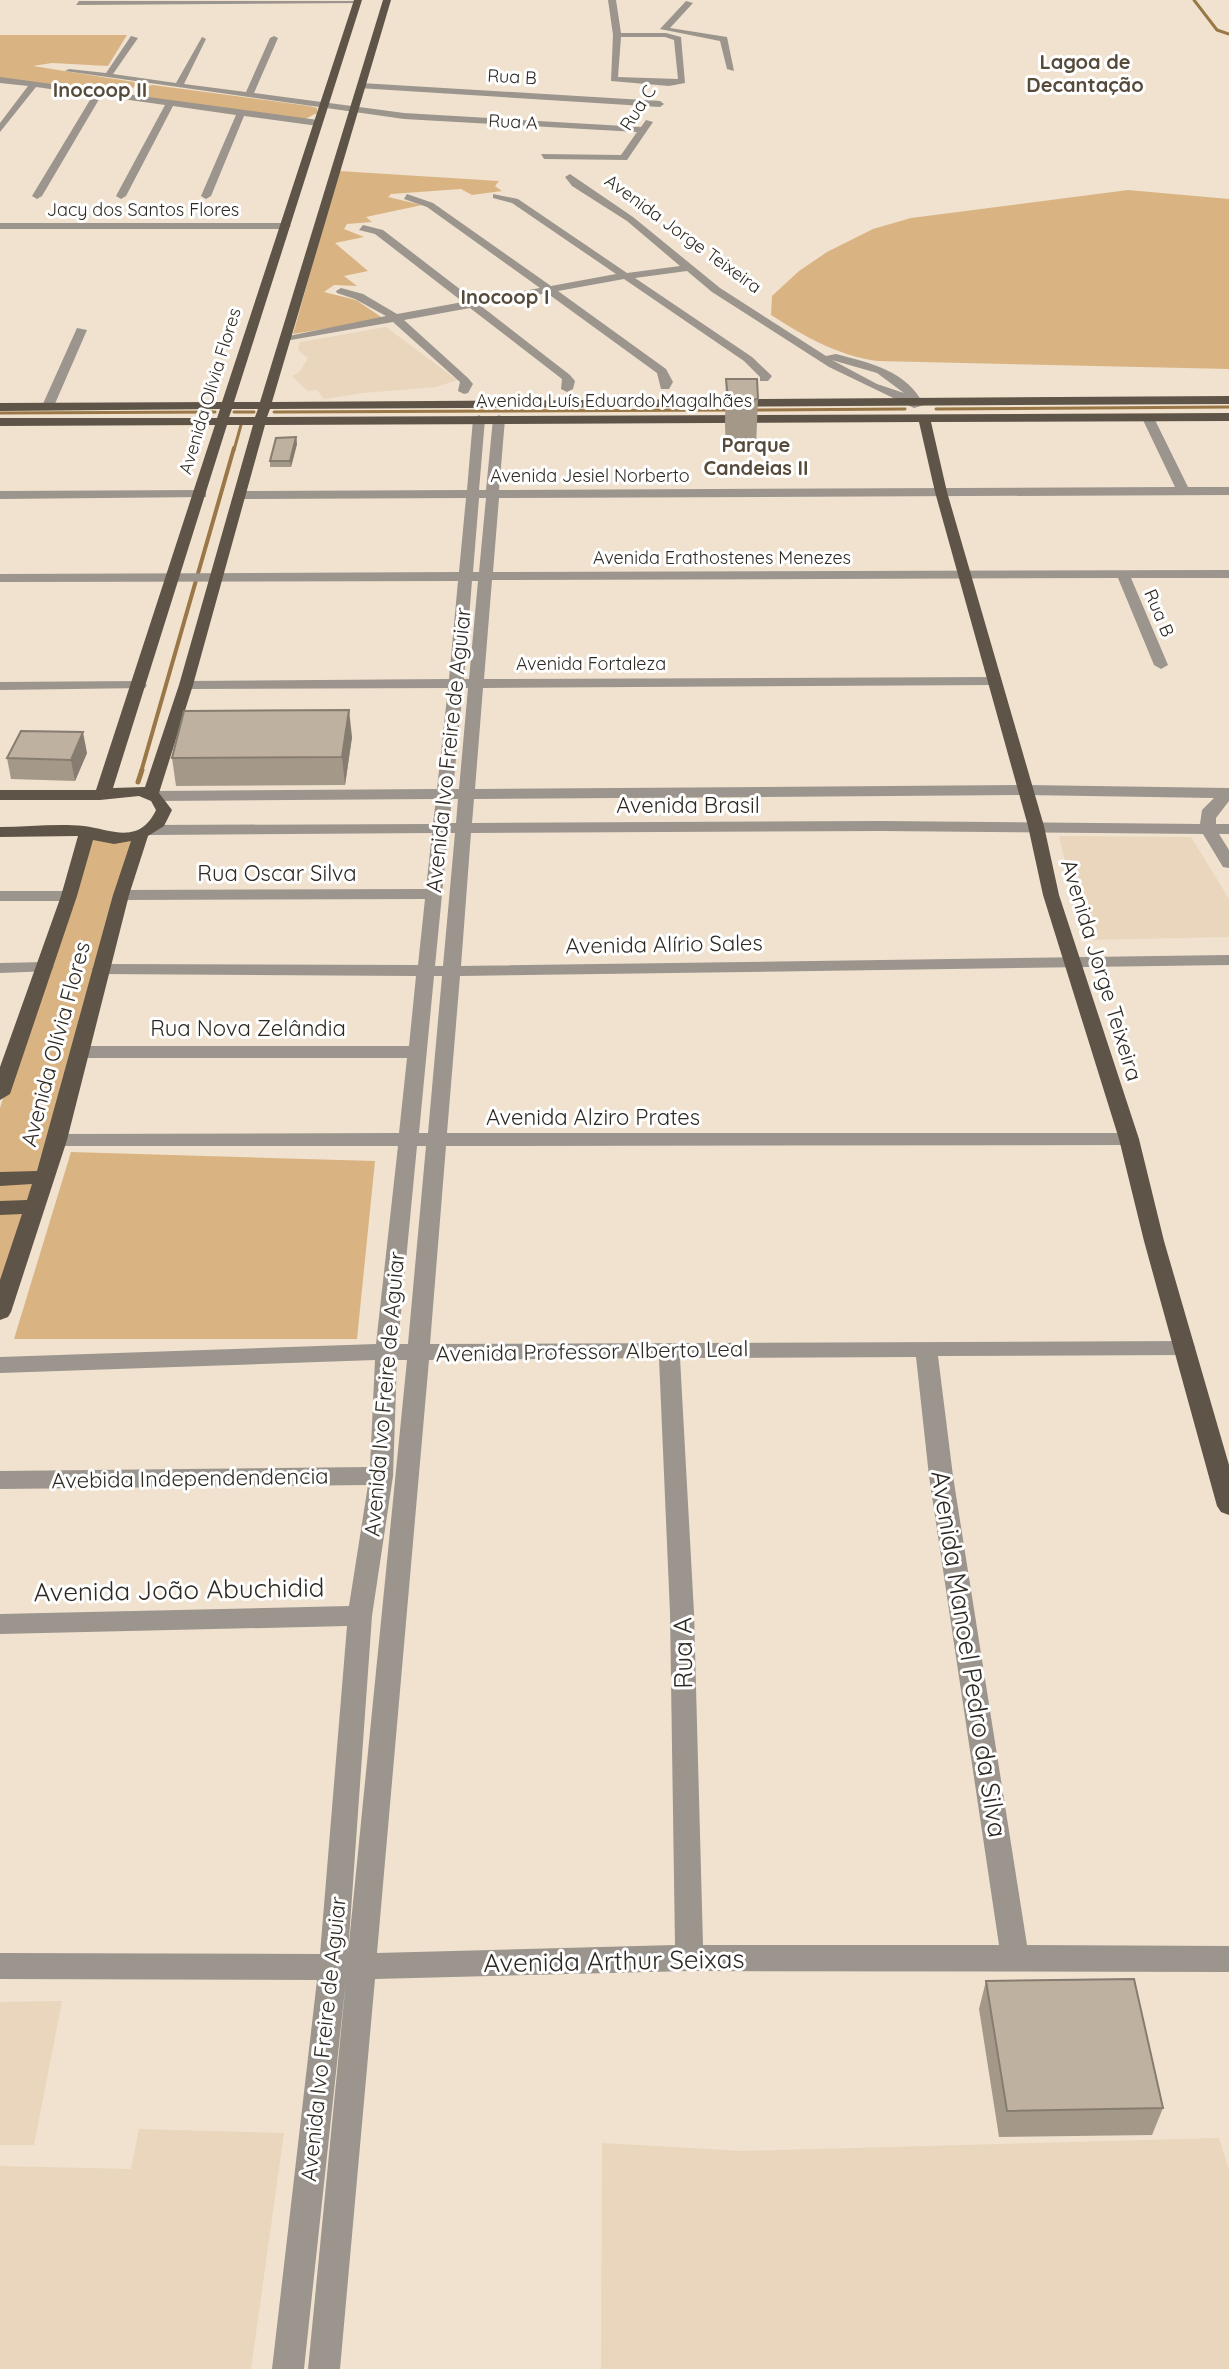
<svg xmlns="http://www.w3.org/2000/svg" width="1229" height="2369" font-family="Quicksand,sans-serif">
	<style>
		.built { fill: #e9d6bd }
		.green { fill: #d9b482 }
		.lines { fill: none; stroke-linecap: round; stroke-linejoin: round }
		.stream-far2 { stroke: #997746; stroke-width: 3 }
		.stream-far1 { stroke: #997746; stroke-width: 4 }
		.stream { stroke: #997746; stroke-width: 5 }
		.minor { fill: #9b958d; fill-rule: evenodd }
		.major { fill: #5e5447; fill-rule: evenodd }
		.wall { fill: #a49889 }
		.shaded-wall { fill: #867c6f }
		.building { fill: #bfb19f; stroke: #867c6f; stroke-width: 2 }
		.labels { text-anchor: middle; stroke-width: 6; stroke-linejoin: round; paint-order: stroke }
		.far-street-label { font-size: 18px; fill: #2e2922; stroke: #fff }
		.far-neighbourhood-label { font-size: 20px; font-weight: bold; fill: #564a3a; stroke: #fff }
		.street-label { font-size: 22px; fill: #2e2922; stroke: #fff }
		.near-street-label { font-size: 26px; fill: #2e2922; stroke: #fff }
	</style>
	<rect width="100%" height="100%" fill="#f0e2cf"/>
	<g class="built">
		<path d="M386,327L457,380L436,387L363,393L324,399L317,390L308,391L292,376L299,373L308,358L298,350L300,342Z"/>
		<path d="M1059,836L1191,837L1229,899V937L1083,940Z"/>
		<path d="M62,2001L34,2145H0V2002Z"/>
		<path d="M139,2129L284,2133L251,2369H0V2166L131,2169Z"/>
		<path d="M1219,2138L1229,2170V2369H601L602,2143L741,2151Z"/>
	</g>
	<g class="green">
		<path d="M0,35H127L108,66L52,63L33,66L134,82L136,85L126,94L0,78Z"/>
		<path d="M153,85L309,106L317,108V113L305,119L139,98L147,86Z"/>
		<path d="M339,171L499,181L495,186L502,191L472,195L461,189L391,194L388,197L422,205L366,217L372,222L347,224L344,229L364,237L335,243L368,271L344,276L357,286L334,285L324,292L356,300L384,319L293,334Z"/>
		<path d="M1128,190L1229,199V369L877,361C836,355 806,337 771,315L772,296L799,271L827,252L873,229L911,218Z"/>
		<path d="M87,834H143L0,1317V1108Z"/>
		<path d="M71,1152L375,1161L357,1339H14Z"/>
	</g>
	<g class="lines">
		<g class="stream-far2">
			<path d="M1194,0L1217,30L1229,34"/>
			<path d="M936,409L1229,407"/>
			<path d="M750,410L905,409"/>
			<path d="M234,412H254"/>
			<path d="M274,412L730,410"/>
			<path d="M0,413L215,412"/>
			<path d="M234,450L241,425"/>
		</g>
		<path class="stream-far1" d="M141,772L234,448"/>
		<path class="stream" d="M138,782L142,770"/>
		<g class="minor">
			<path d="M608,0H616L621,33H666L681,37L685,83L669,86L611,81L613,35ZM621,37H665L674,40L678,79L618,77Z"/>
			<path d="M79,1H356L360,3L76,5Z"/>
			<path d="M686,1L693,3L670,28L727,37L734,71L727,69L720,41L660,29Z"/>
			<path d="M131,36L138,38L113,74L176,83L202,37L206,39L184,84L246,92L270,38L274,36L278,38L254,93L404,113L641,127L646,120L653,122L627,160L544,159L541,154L621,155L637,132L404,119L65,71L69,69L106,73Z"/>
			<path d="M0,77L318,120L322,123L318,126L244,116L211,196L206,199L201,196L236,115L173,106L126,196L121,199L116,196L165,105L101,96L42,196L37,199L32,196L93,95L36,87L0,132V123L28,86L0,83Z"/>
			<path d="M361,83L660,101L664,104L660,107L358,88Z"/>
			<path d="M570,174L633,217L720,288L826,356L836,354C871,363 907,371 924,405L914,408L829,367L712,292L687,271L635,278L752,357L772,376L768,381H760V377L744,361L624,279L558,291L666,369L673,382L669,389H661L657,373L547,293L481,306L570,375L575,381L573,389L567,392L561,389L562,379L470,308L404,320L468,378L473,384L468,393L464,394L458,391L460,382L393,322L285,341L279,338L386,316L355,299L337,293L336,291L341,288L363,294L397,314L463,302L375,234L359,230L363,225L383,230L474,300L540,288L427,207L404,199L407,194L433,203L551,286L616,274L512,203L493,198V194L518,199L627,273L680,266L627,221L572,186L565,177ZM832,360L877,373L904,393L877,384Z"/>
			<path d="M0,223H286L291,226L286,229H0Z"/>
			<path d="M77,328L87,330L54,406L44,409L42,406Z"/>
			<path d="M1148,414L1154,418L1188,487H1229V495L499,498L493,572L1229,570V578H1131L1168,665L1161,669L1154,665L1118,578L492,580L484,679L995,677L1002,681L995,685L483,688L475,789L1026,785L1229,788V801L1216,818V824H1229V834H1219L1229,850V868L1223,867L1203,834L881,831L471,833L461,966L1229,955V965L460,976L447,1133H1129L1139,1139L1129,1145L446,1146L430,1344L1192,1341L1195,1347L1192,1353L1184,1355L938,1356L953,1476L1027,1945L1229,1946V1972L689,1971L375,1979L340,2369H308L346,1980L304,2369H272L317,1980L0,1979V1953L320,1954L347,1626L0,1634V1614L349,1606L368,1485L0,1489V1471L370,1467L375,1360L0,1373V1357L376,1344L398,1146H57L47,1140L57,1134L399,1133L407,1058H81L72,1052L81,1046H409L416,976L100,974L91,969L100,964L418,965L425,899L121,900L113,895L121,890L426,889L432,833L148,835L140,830L148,825L433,824L436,799L153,801L145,796L153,791L437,789L448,688L186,689L179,685L186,681L449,679L458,581L0,582V574L459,572L466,498L239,499L233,495L239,491L467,490L473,419L479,415L485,419L479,490H486L493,419L499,415L505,419L499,490L1175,487L1142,418ZM479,498H486L479,572H473ZM472,581H478L469,679H464ZM463,688H468L459,789H453ZM1026,795L1214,798L1202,810L1200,824L881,821L472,823L474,799ZM452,799H458L456,823H449ZM448,833H455L443,966H435ZM434,976H442L428,1133H419ZM417,1146H426L408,1344H398ZM916,1357L929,1476L999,1945H703L694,1613L680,1358ZM659,1358L670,1613L675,1945L377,1953L429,1360ZM397,1360H407L348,1953L372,1616L393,1476Z"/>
			<path d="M201,490L206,491V497L0,499V491Z"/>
			<path d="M140,681L147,685L145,688L0,690V682Z"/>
			<path d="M0,891H69L77,896L69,901H0Z"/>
			<path d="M45,962L54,967L51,971L0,973V963Z"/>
		</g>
		<path class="major" d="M354,0H362L234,402H260L383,0H391L272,402L1229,396V404L270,409L267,417L1229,413V421L931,422L947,492L1044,826L1059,895L1139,1139L1164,1241L1229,1465V1515L1221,1512L1217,1506L1144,1241L1119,1139L1043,895L1028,826L935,492L919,422L265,425L193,685L159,793L172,810L164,826L148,836L129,895L67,1140L11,1312L8,1317L0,1320V1280L22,1214L0,1215V1201L27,1200L32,1184L0,1186V1172L37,1171L113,895L131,841L114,844L93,840L77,896L10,1094L0,1100V1067L61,896L78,836L0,837V827C27,827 57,823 84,826C110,829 139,846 156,810L151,801L139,796L100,800H0V790H96L215,425L0,426V418H217L220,409L0,411V403L222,402ZM232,409H258L255,417H229ZM227,425H253L179,685L145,787L113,788Z"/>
	</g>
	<g class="wall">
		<path d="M726,379L758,399L756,447L726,449L725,426Z"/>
		<path d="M296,437L297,444L291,467H270V461Z"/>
		<path d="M352,737L345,785L176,786L172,758Z"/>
		<path d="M87,753L75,781L11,779L7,758Z"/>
		<path d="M986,1981L1163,2108L1152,2135L999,2137L979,2009Z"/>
	</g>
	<g class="shaded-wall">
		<path d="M296,437L297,444L291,467L290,461Z"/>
		<path d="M349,710L352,737L345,785L342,757Z"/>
		<path d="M83,732L87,753L75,781L71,760Z"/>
	</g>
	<g class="building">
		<path d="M726,379H757L758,399L728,401Z"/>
		<path d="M296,437L290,461H270L276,438Z"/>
		<path d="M349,710L342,757L172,758L184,711Z"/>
		<path d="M21,731L83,732L71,760L7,758Z"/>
		<path d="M1134,1979L1163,2108L1007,2111L986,1981Z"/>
	</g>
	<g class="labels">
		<g class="far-street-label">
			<text transform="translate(512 77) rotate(3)" y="6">Rua B</text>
			<text transform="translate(638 108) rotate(-57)" y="6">Rua C</text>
			<text transform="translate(513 122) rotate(3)" y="6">Rua A</text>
			<text x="143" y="216">Jacy dos Santos Flores</text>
			<text transform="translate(683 234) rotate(36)" y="6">Avenida Jorge Teixeira</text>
			<text transform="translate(210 391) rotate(-73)" y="6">Avenida Olívia Flores</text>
			<text x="614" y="407">Avenida Luís Eduardo Magalhães</text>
			<text x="590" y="482">Avenida Jesiel Norberto</text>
			<text x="722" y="564">Avenida Erathostenes Menezes</text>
			<text transform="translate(1159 613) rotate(67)" y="6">Rua B</text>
			<text x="591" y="670">Avenida Fortaleza</text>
		</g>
		<g class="far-neighbourhood-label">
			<text x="1085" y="69">Lagoa de<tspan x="1085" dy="23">Decantação</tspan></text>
			<text x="100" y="97">Inocoop II</text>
			<text x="505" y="304">Inocoop I</text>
			<text x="756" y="452">Parque<tspan x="756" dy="23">Candeias II</tspan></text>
		</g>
		<g class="street-label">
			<text transform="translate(448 750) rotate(-84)" y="8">Avenida Ivo Freire de Aguiar</text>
			<text x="688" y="813">Avenida Brasil</text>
			<text x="277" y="881">Rua Oscar Silva</text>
			<text transform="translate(664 944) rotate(-1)" y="8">Avenida Alírio Sales</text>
			<text transform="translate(1102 970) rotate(73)" y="8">Avenida Jorge Teixeira</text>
			<text x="248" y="1036">Rua Nova Zelândia</text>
			<text transform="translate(55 1044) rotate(-75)" y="8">Avenida Olívia Flores</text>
			<text x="593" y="1125">Avenida Alziro Prates</text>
			<text transform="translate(592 1351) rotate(-1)" y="8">Avenida Professor Alberto Leal</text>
			<text transform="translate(384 1394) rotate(-85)" y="8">Avenida Ivo Freire de Aguiar</text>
			<text transform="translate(190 1478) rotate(-1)" y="8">Avebida Independendencia</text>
			<text transform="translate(323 2039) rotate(-84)" y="8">Avenida Ivo Freire de Aguiar</text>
		</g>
		<g class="near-street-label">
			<text transform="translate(179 1590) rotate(-1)" y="9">Avenida João Abuchidid</text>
			<text transform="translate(683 1653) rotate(-91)" y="9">Rua A</text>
			<text transform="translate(969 1654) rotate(81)" y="9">Avenida Manoel Pedro da Silva</text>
			<text transform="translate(614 1961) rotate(-1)" y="9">Avenida Arthur Seixas</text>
		</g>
	</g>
</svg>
